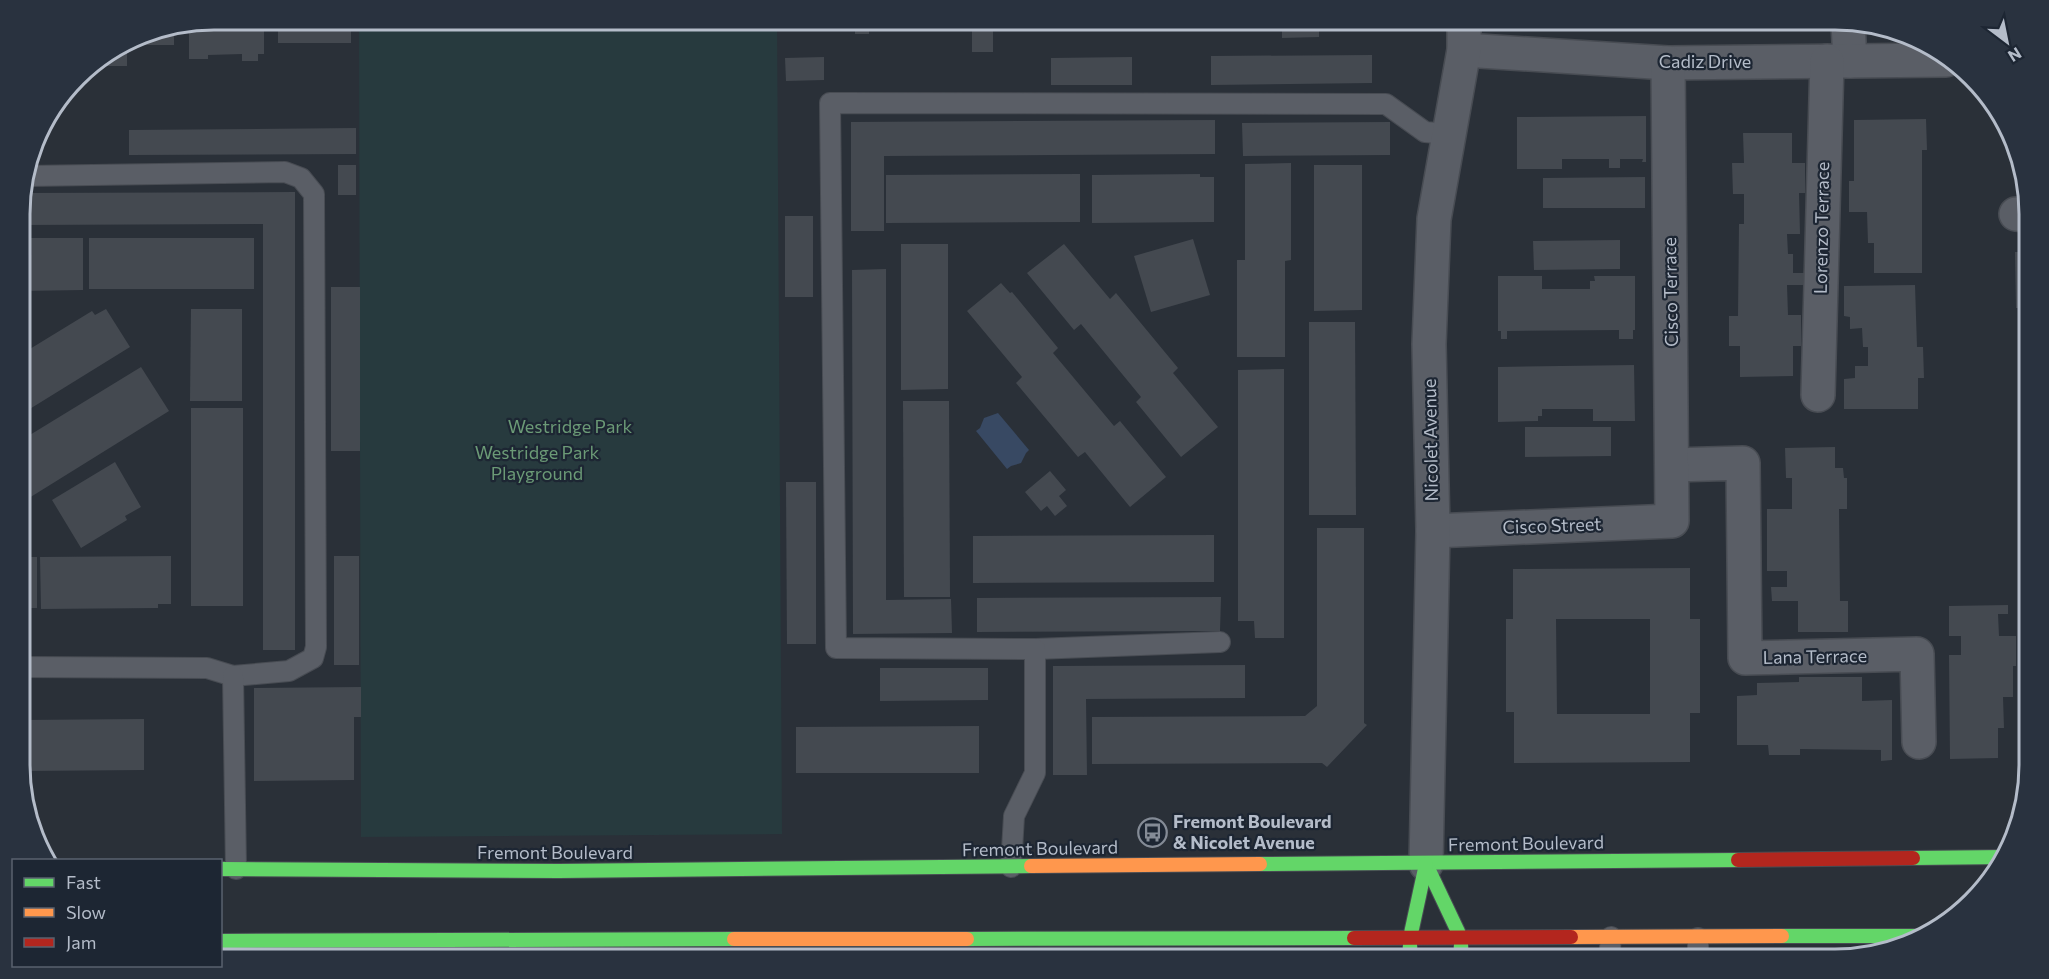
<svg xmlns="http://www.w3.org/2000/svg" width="2049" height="979" font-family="Commissioner,sans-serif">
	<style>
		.green { fill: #273a3e }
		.water { fill: #384963 }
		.building { fill: #444950; fill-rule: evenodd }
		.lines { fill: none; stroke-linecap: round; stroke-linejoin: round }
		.lane-casing { stroke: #484c53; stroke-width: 22 }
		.street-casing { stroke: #484c53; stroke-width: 36 }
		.fast-casing { stroke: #484c53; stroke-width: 16 }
		.slow-casing { stroke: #484c53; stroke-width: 16 }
		.jam-casing { stroke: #484c53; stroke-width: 16 }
		.lane { stroke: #5a5e66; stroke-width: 20 }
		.street { stroke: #5a5e66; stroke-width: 33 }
		.fast { stroke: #63d668; stroke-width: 14 }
		.slow { stroke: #ff974d; stroke-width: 14 }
		.jam { stroke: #b3261e; stroke-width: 14 }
		.labels { text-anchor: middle; stroke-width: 4.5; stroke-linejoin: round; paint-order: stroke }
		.street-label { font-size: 18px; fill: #b4bcc9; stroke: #1d2633 }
		.park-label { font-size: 18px; fill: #6b9a76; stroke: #1d2633 }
		.poi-label { font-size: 18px; font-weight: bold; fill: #b4bcc9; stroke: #1d2633; text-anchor: start }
		.rim { fill: none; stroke: #b4bcc9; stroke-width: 3 }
	</style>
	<rect width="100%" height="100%" fill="#2a3038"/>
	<path class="green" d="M359,20H777L782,834L361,837Z"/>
	<path class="water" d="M998,413L1029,450L1026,453L1021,463L1011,466L1007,469L976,431L980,428L984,418Z"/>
	<g class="building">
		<path d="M214,20H264V54H258V61H242V54L208,55V59H189V24Z"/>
		<rect x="278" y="20" width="73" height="23"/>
		<rect x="855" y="20" width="14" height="14"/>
		<rect x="972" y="20" width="21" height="32"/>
		<path d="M1282,20H1319V37L1282,38Z"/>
		<rect x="1340" y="20" width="31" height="6"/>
		<path d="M1755,20H1778V24L1755,25Z"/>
		<path d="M174,27V45H127V66H100V59L140,34Z"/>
		<path d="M1372,55V83L1211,85V56Z"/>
		<path d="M824,57V80L786,81L785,58Z"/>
		<path d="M1132,57V85H1051V58Z"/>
		<path d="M1646,116V162H1642L1643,159H1620V168H1609V159H1562V169H1517V117Z"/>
		<path d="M1926,119L1927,150H1922V273H1874V243H1868L1867,212H1849V181H1854V120Z"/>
		<path d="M1215,120V154L884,156V231H851V122Z"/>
		<path d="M1390,122V155L1243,156L1242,123Z"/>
		<path d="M356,128V154L129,155V130Z"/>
		<path d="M1743,133H1792V163H1805V193H1799L1800,234H1787L1788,254H1793V273H1805L1806,285H1787L1788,315H1801V346H1793V376L1740,377V346H1729V316H1738L1739,224H1744V194H1733L1732,163H1744Z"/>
		<path d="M37,137L38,158H31L35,146Z"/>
		<path d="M2015,157L2026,183H2015Z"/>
		<path d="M1291,163V260L1285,261V357H1237V260H1245V164Z"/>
		<rect x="338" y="165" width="18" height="30"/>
		<path d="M1314,165H1362V310L1314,311Z"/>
		<path d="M1080,174V222L886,223V175Z"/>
		<path d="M1200,174V177H1214V222L1092,223V175Z"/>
		<path d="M1645,177V208H1543V178Z"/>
		<path d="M295,192V650H263V224L20,225V201L22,193Z"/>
		<rect x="785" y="216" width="28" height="81"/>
		<path d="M20,238H83V290L20,291Z"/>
		<rect x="89" y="238" width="165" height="51"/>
		<path d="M1193,239L1210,295L1151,312L1134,256Z"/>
		<path d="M1620,240V269L1534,270L1533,241Z"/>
		<path d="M901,244H948V389L901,390Z"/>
		<path d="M1064,244L1110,299L1116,293L1178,368L1173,373L1218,427L1181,457L1136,402L1141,397L1081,324L1074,330L1027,273Z"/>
		<path d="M2015,252H2028V308H2016Z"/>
		<path d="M886,269V600L951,599L952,633L853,634L852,270Z"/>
		<path d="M1498,276H1542V289H1590V281H1595L1594,276H1635V330H1633V339H1619V330L1507,331V339H1501V331H1498Z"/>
		<path d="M1001,283L1010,293L1012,292L1058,348L1053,353L1114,426L1120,421L1166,477L1130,507L1085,452L1078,457L1016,383L1022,377L967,311Z"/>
		<path d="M1915,285L1917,347H1923L1924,378H1918V409H1844V379L1855,378V366H1868V347H1863L1862,328L1850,329V317L1844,316V286Z"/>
		<rect x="331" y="287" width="29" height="164"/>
		<path d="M106,309L130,347L20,415V355L92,311L95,315Z"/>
		<path d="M191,309H242V401H190Z"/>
		<path d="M1309,322H1355L1356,515H1309Z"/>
		<path d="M1634,365L1635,421H1593V409H1542V416H1538V421L1498,422V367Z"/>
		<path d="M141,367L169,411L21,503L20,441Z"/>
		<path d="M1284,369V638H1255L1254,621H1238V370Z"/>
		<path d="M903,401H949L950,597H904Z"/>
		<rect x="191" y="408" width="52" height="198"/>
		<path d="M1525,427H1611V456L1525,457Z"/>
		<path d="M1835,447V468H1843L1844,478H1847V509H1839L1840,601H1848V632H1798V601H1772L1771,587H1787V571H1767V509H1792V478H1786L1785,448Z"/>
		<path d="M115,462L141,507L125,516L127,520L81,548L52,500Z"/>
		<path d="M1050,471L1066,490L1059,496L1067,506L1055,516L1047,506L1041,511L1025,492Z"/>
		<path d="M786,482H816V644H787Z"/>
		<path d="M1317,528H1364V723L1367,725L1327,767L1322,763L1092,764V717L1305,716L1317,706Z"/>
		<path d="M1214,535V582L973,583V536Z"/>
		<path d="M171,556V604H158V608L41,609L40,557Z"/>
		<rect x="334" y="556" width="25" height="109"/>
		<rect x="21" y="557" width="16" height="51"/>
		<path d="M1690,568V619H1700V713H1690V762L1514,763V712H1506V619H1513V569ZM1556,619H1650V714H1557Z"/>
		<path d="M1221,597L1220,631L977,632V598Z"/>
		<path d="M2008,605V614H1998L1999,636H2016V666H2013V697H2003L2004,728H1998V758L1950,759L1949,655H1961V636H1949V606Z"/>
		<path d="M1245,665V698L1086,699L1087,775H1053V666Z"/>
		<path d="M880,668H988V700L880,701Z"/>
		<path d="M1799,677H1862V701L1892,700V760L1881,761V750L1800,749V755H1769L1768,745H1737V696L1757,695V683L1799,682Z"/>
		<path d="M361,687V717H354V780L254,781V688Z"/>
		<path d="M144,719V770L21,771V720Z"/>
		<path d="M979,726V773H796V727Z"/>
	</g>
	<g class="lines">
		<defs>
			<g id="lane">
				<path d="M1035,649L1220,642"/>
				<path d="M21,667L207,668L233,676L289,671L313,658L316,647L314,194L301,178L285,172L27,176"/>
				<path d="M233,676L236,869"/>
				<path d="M1011,867L1014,816L1035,773V649L836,648L830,103L1386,104L1425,132L1449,134"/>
				<path d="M1609,959L1611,937"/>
				<path d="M1698,959V938"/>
			</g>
			<g id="street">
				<path d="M1848,23L1850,61"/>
				<path d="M1464,50L1668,63L1946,60"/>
				<path d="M2016,214L2028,215"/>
				<path d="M1818,395L1827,61"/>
				<path d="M1673,465L1743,463L1745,658L1917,654L1919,742"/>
				<path d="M1433,531L1672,521L1668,63"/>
				<path d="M1426,864L1433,531L1429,344L1434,219L1464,50V20"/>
			</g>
			<g id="fast">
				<path d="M1913,858L2005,857"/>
				<path d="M1260,864L1738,860"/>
				<path d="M1426,864L1461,938V959"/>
				<path d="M220,869L559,871L1031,866"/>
				<path d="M1782,936H1915"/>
				<path d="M967,939L1354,938"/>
				<path d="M220,941L734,939"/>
				<path d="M1410,959V938L1426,864"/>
			</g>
			<g id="slow">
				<path d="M1031,866L1260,864"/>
				<path d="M1571,937L1782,936"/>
				<path d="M734,939H967"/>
			</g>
			<g id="jam">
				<path d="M1738,860L1913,858"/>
				<path d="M1354,938L1571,937"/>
			</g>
		</defs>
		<use href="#lane" class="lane-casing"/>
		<use href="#street" class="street-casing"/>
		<use href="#fast" class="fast-casing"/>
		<use href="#slow" class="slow-casing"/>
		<use href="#jam" class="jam-casing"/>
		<use href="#lane" class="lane"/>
		<use href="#street" class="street"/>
		<use href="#fast" class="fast"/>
		<use href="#slow" class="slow"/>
		<use href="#jam" class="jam"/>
	</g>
	<defs>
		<symbol id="bus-ring" viewBox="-11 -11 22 22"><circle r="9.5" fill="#1d2633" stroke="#848b96" stroke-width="1.5"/><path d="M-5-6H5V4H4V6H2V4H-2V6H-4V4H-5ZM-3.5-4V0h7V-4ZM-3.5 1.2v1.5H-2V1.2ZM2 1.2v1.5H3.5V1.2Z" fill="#848b96"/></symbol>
	</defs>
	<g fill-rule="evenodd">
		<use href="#bus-ring" x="1136" y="816" width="33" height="33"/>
	</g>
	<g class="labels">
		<g class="street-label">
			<text x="1705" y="68">Cadiz Drive</text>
			<text transform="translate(1822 228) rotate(-89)" y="6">Lorenzo Terrace</text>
			<text transform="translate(1671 292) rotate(-91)" y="6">Cisco Terrace</text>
			<text transform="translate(1431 440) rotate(-91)" y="6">Nicolet Avenue</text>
			<text transform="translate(1552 526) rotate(-2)" y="6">Cisco Street</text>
			<text transform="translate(1815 657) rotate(-1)" y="6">Lana Terrace</text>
			<text transform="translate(1526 844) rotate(-1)" y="6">Fremont Boulevard</text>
			<text transform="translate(1040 849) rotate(-1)" y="6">Fremont Boulevard</text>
			<text x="555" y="859">Fremont Boulevard</text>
		</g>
		<g class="park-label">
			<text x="570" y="433">Westridge Park</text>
			<text x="537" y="459">Westridge Park<tspan x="537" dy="21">Playground</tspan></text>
		</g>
		<g class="poi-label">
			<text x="1173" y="828">Fremont Boulevard<tspan x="1173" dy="21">&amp; Nicolet Avenue</tspan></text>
		</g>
	</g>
	<path d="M0 0H2049V979H0ZM214 30H1835A184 184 0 0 1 2019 214V765A184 184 0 0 1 1835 949H214A184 184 0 0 1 30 765V214A184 184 0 0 1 214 30Z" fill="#29323f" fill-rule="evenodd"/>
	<path class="rim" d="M214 30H1835A184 184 0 0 1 2019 214V765A184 184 0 0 1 1835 949H214A184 184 0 0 1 30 765V214A184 184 0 0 1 214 30Z"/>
	<rect x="12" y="859" width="210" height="108" fill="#1d2633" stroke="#59626f" stroke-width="1.5"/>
	<rect x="24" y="878" width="30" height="9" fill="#63d668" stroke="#59626f" stroke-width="1.5"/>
	<text x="66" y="889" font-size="18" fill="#b4bcc9">Fast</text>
	<rect x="24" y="908" width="30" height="9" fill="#ff974d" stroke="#59626f" stroke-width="1.5"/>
	<text x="66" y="919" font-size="18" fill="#b4bcc9">Slow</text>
	<rect x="24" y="938" width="30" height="9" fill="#b3261e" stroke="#59626f" stroke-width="1.5"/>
	<text x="66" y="949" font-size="18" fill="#b4bcc9">Jam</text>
	<g transform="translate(2007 42) rotate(148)" stroke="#1d2633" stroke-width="4.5" paint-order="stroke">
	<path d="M0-4.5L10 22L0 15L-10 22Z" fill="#b4bcc9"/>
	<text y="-9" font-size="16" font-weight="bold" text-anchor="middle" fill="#b4bcc9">N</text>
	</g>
</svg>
